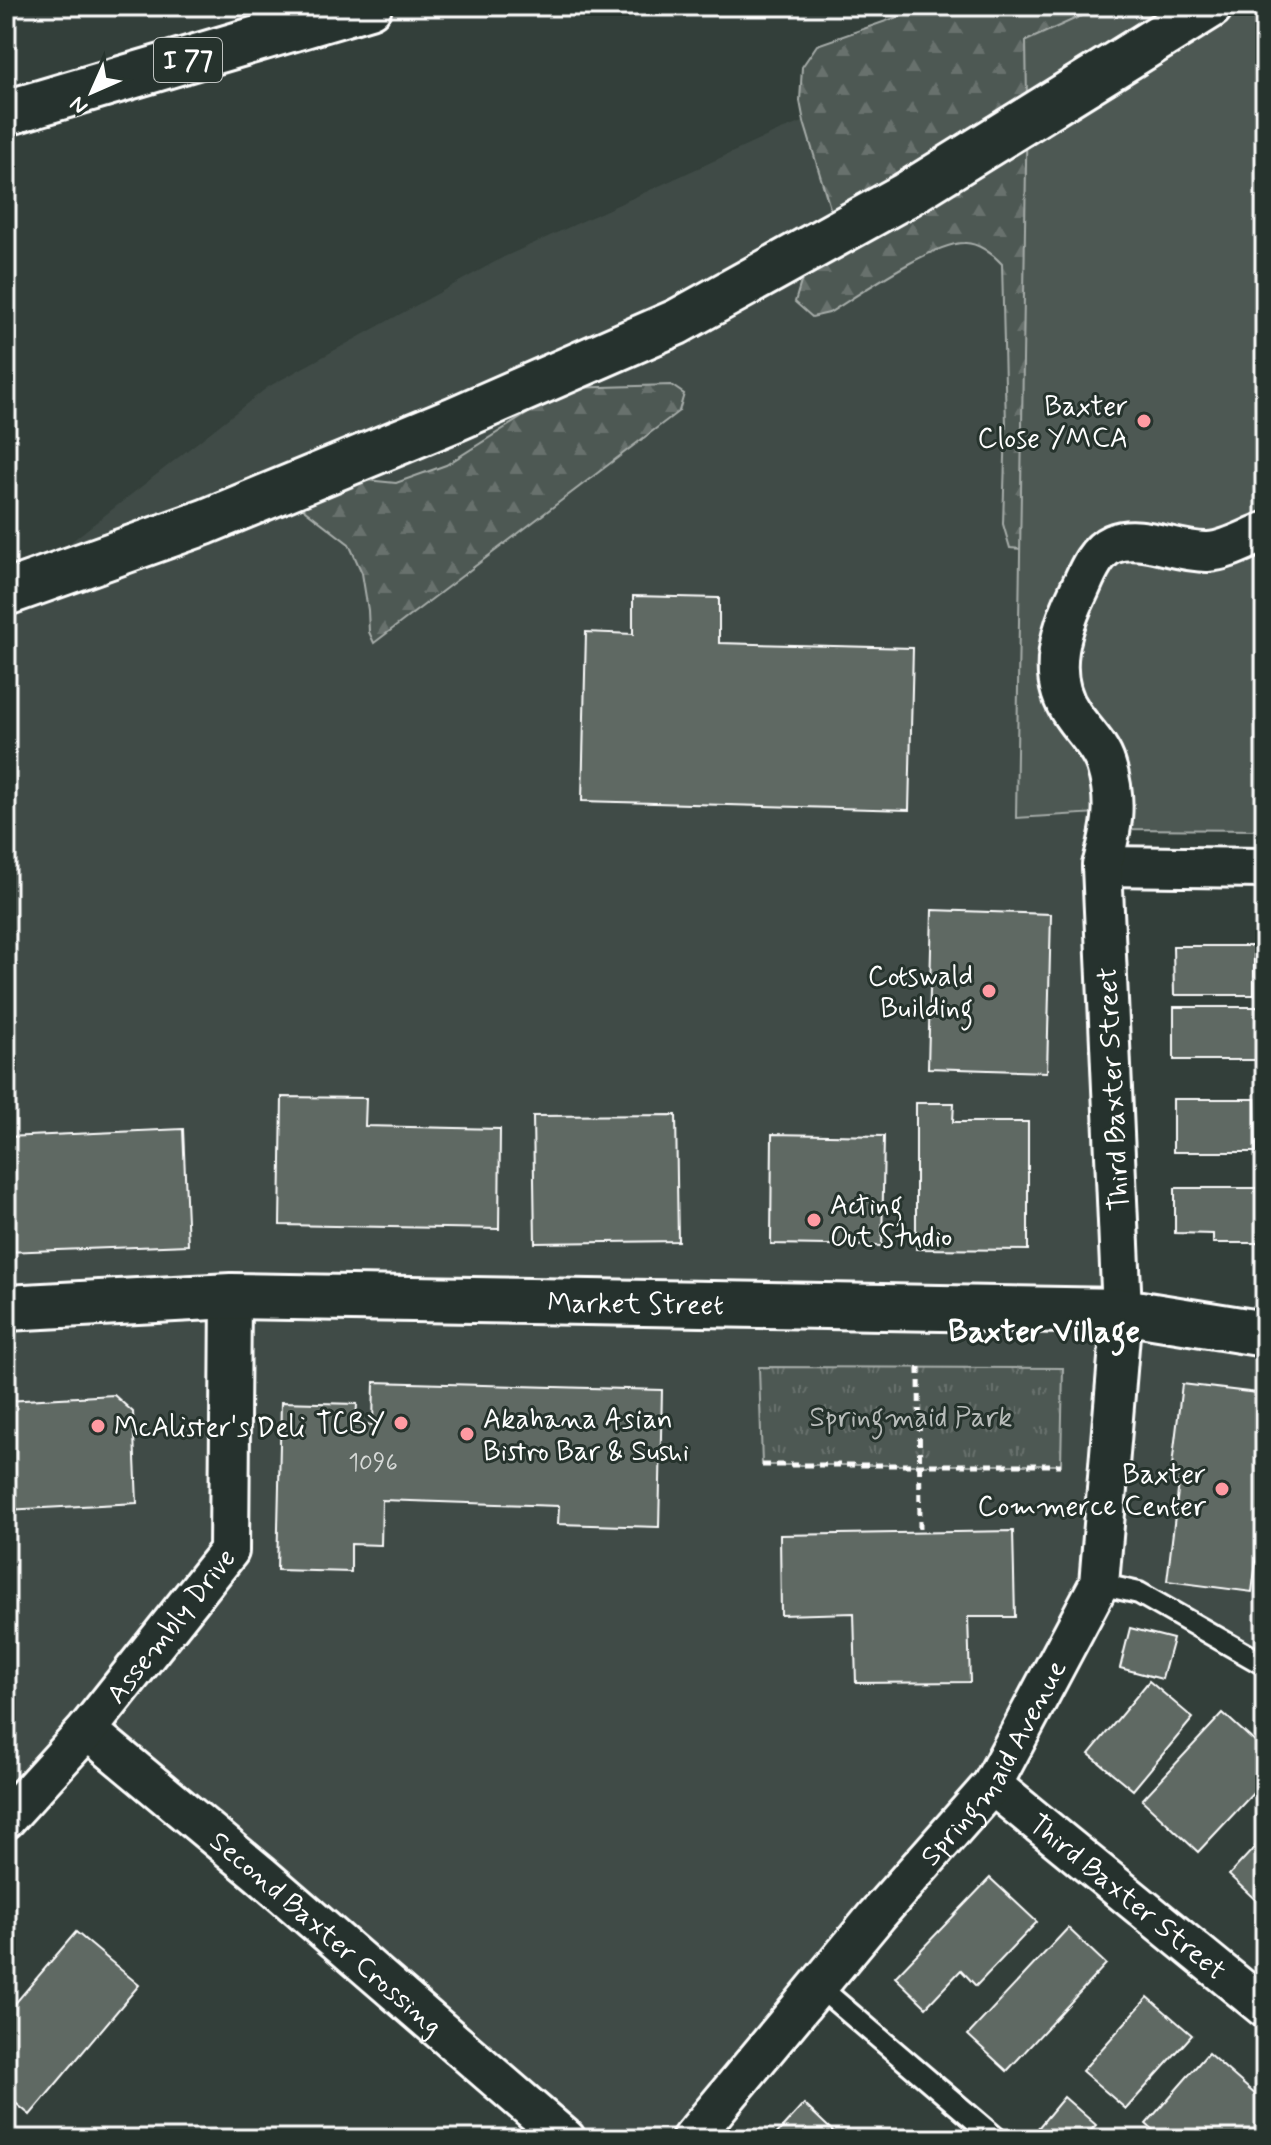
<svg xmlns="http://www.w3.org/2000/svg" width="1271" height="2145" font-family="Mynerve,sans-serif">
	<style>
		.built { fill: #404c47 }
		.grass { fill: url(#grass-tufts); stroke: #a6aca9; stroke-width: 2 }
		.forest { fill: url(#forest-firs); stroke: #a6aca9; stroke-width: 2 }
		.pitch { fill: #4d5853; stroke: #a6aca9; stroke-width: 2 }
		.building { fill: #5f6964; stroke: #fff; stroke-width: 2 }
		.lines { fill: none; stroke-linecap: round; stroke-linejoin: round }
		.lane-casing { stroke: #fff; stroke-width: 26 }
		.street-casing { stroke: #fff; stroke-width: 44 }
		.secondary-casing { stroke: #fff; stroke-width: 50 }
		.highway-casing { stroke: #fff; stroke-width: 50 }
		.path { stroke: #fff; stroke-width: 5; stroke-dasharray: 8 6; stroke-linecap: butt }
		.lane { stroke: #26332d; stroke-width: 20 }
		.street { stroke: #26332d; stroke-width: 38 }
		.secondary { stroke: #26332d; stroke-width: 44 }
		.highway { stroke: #26332d; stroke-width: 44 }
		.poi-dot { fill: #ff9aa2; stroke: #26332d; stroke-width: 3 }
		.labels { text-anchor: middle; stroke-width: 6; stroke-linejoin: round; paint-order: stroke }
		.number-label { font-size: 24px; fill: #d7dad8 }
		.shield { fill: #26332d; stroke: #bec2c0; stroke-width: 2 }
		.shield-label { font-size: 26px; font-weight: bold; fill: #fff }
		.poi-label { font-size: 28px; fill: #fff; stroke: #26332d; text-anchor: end }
		.street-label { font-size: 28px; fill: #fff; stroke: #26332d }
		.park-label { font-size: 28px; fill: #b8bcba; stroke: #26332d }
		.quarter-label { font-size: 32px; font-weight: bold; fill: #fff; stroke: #26332d }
	</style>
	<defs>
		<pattern id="grass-tufts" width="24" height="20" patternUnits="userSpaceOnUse" patternTransform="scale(2)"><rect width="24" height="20" fill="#4d5853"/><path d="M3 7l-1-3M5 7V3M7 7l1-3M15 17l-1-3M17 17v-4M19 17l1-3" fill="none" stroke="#68716d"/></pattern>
		<pattern id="forest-firs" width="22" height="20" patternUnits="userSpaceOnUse" patternTransform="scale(2)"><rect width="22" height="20" fill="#4d5853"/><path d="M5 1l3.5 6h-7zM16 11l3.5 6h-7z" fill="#68716d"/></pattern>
	</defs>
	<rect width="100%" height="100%" fill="#333f3a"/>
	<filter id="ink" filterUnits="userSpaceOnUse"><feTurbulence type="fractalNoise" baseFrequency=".0125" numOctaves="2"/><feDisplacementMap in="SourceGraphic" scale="16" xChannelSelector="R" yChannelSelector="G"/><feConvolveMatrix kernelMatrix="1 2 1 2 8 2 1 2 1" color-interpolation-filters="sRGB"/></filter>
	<g filter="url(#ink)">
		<path class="built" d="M1026,41L1027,98L1016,818L1114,812L1122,1311L1265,1334V1665L1099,1585L992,1785L691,2139H566L87,1730L6,1819V593L268,387L504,257L781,130Z"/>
		<path class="grass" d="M759,1367L1063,1368L1061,1465H762Z"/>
		<g class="forest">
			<path d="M929,6H1265L1021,549L1010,548L1003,524L1006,425L1002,264C993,254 977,242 964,243C932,243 858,295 829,313L812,317L795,302L801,282L832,237L830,208L804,122L800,101L802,67L817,45Z"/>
			<path d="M671,385L684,394L679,411L374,643L369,632L368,610L362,573L349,544L305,510L294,487L356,479L396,483L446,465L568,388Z"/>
		</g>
		<path class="pitch" d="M1103,6H1265V830L1112,829L1114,812L1016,818L1027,98L1026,41Z"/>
		<g class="building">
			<path d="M633,596L719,598V643L913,648L909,810L582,801L586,632L633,634Z"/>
			<path d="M932,910L1051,914L1047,1072L928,1068Z"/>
			<path d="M1173,946H1254V995H1174Z"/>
			<rect x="1174" y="1007" width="85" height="53"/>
			<path d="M282,1097L366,1098L365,1126L500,1129L499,1229L280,1225Z"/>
			<path d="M1173,1099H1255L1256,1152H1173Z"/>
			<path d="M916,1103H954L953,1122H1028V1250L916,1249Z"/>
			<path d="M676,1115L678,1241L535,1243L533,1116Z"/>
			<path d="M183,1129L188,1245L6,1252V1137Z"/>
			<path d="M772,1134L884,1136L882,1246L771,1244Z"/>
			<path d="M1175,1188H1265V1243H1213V1234L1175,1233Z"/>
			<path d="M374,1382L662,1390L659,1527L558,1524L559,1506L382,1500L381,1545L351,1544V1572L277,1570L281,1402L357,1404L356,1424L373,1425Z"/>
			<path d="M1182,1384L1265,1394V1494L1252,1592L1167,1581L1179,1483L1170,1482Z"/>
			<path d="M114,1395L133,1412L137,1503L6,1510V1401Z"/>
			<path d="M1013,1531L1015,1617H968L970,1682L856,1683L854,1613L781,1615L780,1535Z"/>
			<path d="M1130,1628L1173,1639L1162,1679L1120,1668Z"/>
			<path d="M1149,1681L1193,1718L1133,1790L1089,1754Z"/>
			<path d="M1223,1713L1256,1743L1265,1734V1795L1258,1788L1198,1852L1142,1800Z"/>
			<path d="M1265,1836V1909L1229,1875Z"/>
			<path d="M990,1878L1037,1922L976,1986L961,1970L926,2007L895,1977Z"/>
			<path d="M1068,1928L1106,1964L1007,2071L968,2035Z"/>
			<path d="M76,1932L139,1985L30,2115L6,2095V2014Z"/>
			<path d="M1148,1997L1192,2035L1126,2109L1082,2071Z"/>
			<path d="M1208,2053L1265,2103V2122L1250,2139H1163L1146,2124Z"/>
			<path d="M1064,2097L1096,2125L1083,2139H1038L1033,2134Z"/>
			<path d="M804,2104L841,2139H772Z"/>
		</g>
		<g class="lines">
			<defs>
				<g id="lane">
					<path d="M1099,1584L1139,1593L1265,1665"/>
					<path d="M817,1985L997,2139"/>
				</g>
				<g id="street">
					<path d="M1102,866L1265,868"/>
					<path id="s1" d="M87,1730L261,1875L566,2139"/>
					<path id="s2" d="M992,1785L1265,2008"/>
					<path id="s3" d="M6,1819L87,1730L229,1551L231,1296"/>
					<path id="s4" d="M691,2139L877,1915L992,1785L1099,1584L1122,1311L1102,866C1112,829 1118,803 1106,765C1100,745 1083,731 1072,714C1046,677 1060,630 1078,593C1086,576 1094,552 1112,544C1141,532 1176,553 1208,552C1227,551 1247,539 1265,532"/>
				</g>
				<g id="secondary">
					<path id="s5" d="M6,1308L231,1296L1122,1311L1265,1334"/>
				</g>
				<g id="highway">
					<path d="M6,113L369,6"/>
					<path d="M6,593L205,522L455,419L677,322L906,195L1210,6"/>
				</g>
			</defs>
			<use href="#lane" class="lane-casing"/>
			<use href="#street" class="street-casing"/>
			<use href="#secondary" class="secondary-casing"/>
			<use href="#highway" class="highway-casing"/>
			<g class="path">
				<path d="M919,1367L920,1532"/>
				<path d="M762,1465H1061"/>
			</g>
			<use href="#lane" class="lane"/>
			<use href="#street" class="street"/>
			<use href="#secondary" class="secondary"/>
			<use href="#highway" class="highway"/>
		</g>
	</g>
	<g class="poi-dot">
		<circle cx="1144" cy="421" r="8"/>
		<circle cx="989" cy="991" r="8"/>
		<circle cx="814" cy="1220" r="8"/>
		<circle cx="401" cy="1423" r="8"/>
		<circle cx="98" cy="1426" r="8"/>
		<circle cx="467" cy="1434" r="8"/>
		<circle cx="1222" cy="1489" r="8"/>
	</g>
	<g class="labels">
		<g class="number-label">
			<text x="373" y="1470">1096</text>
		</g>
		<rect class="shield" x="154" y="38" width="68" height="44" rx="6"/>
		<g class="shield-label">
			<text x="188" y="69">I 77</text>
		</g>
		<g class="poi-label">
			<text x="1128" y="415">Baxter<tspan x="1128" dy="32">Close YMCA</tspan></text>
			<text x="973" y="985">Cotswald<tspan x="973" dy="32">Building</tspan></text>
			<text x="830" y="1214" text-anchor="start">Acting<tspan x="830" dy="32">Out Studio</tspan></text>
			<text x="483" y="1428" text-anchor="start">Akahana Asian<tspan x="483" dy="32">Bistro Bar &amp; Sushi</tspan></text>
			<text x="385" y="1433">TCBY</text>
			<text x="114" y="1436" text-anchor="start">McAlister's Deli</text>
			<text x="1206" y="1483">Baxter<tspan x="1206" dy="32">Commerce Center</tspan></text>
		</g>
		<g class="street-label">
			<text transform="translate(1112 1089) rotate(-93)" y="10">Third Baxter Street</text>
			<text dy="10" stroke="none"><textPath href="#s5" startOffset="630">Market Street</textPath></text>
			<text dy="10" stroke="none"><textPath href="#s3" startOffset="254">Assembly Drive</textPath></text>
			<text dy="10" stroke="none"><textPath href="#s4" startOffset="484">Springmaid Avenue</textPath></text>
			<text dy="10" stroke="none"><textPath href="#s2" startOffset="176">Third Baxter Street</textPath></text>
			<text dy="10" stroke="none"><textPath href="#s1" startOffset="314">Second Baxter Crossing</textPath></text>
		</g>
		<g class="park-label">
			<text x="911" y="1426">Springmaid Park</text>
		</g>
		<g class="quarter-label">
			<text x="1044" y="1341">Baxter Village</text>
		</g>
	</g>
	<rect width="1271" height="2145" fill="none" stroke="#26332d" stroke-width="32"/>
	<rect x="16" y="16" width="1239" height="2113" fill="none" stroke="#fff" stroke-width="3" filter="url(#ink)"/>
	<g transform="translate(92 92) rotate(225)" stroke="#26332d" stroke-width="6" paint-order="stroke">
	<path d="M0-6L14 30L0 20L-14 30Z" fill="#ffffff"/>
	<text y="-12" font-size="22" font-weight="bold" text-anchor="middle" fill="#ffffff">N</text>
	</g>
</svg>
